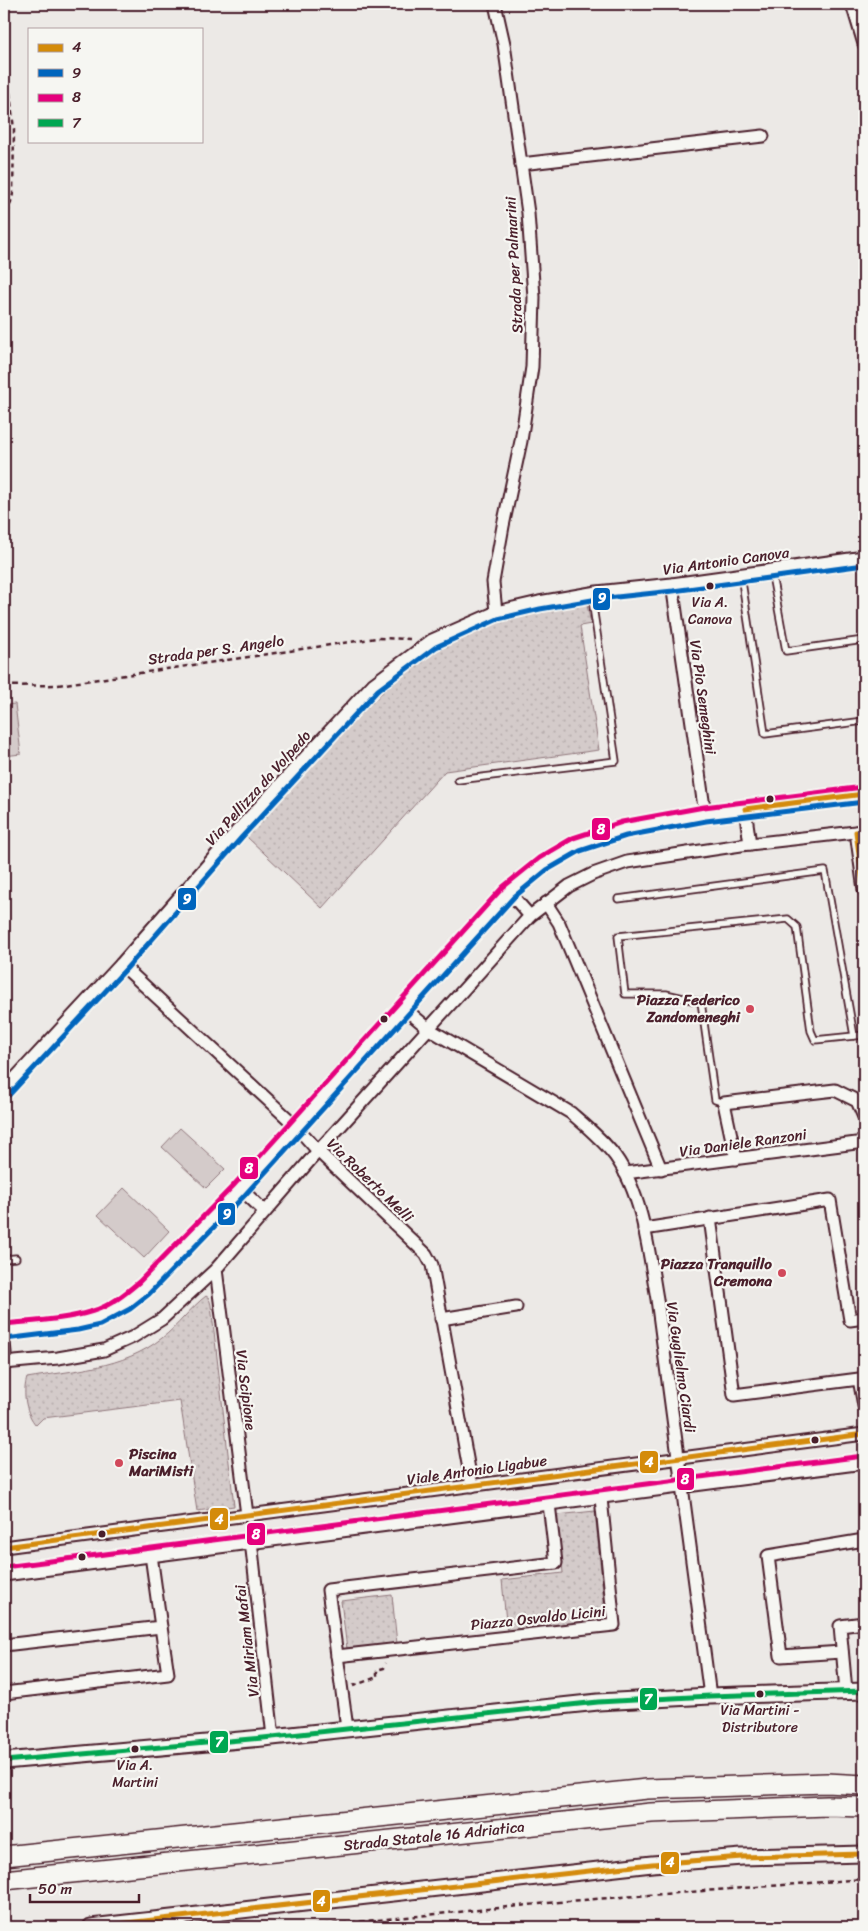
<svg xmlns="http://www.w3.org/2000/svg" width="868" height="1931" font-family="Sriracha,sans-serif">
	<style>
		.grass { fill: url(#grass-dots); stroke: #8f757a }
		.park { fill: #d4cbca; stroke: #8f757a }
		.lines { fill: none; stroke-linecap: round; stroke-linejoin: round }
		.service-casing { stroke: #4a1f2b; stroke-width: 9 }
		.minor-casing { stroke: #4a1f2b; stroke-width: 15 }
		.tertiary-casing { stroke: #4a1f2b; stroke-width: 19 }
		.trunk-casing { stroke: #4a1f2b; stroke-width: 22 }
		.path { stroke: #4a1f2b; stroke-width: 2.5; stroke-dasharray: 5 4; stroke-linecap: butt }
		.service { stroke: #f6f6f2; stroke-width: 5.5 }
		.minor { stroke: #f6f6f2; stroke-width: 11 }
		.tertiary { stroke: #f6f6f2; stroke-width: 15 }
		.trunk { stroke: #f6f6f2; stroke-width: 19 }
		.bus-1-casing { stroke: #f6f6f2; stroke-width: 9 }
		.bus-2-casing { stroke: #f6f6f2; stroke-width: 9 }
		.bus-3-casing { stroke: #f6f6f2; stroke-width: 9 }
		.bus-4-casing { stroke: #f6f6f2; stroke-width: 9 }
		.bus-1 { stroke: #d48b09; stroke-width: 5 }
		.bus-2 { stroke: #0065bd; stroke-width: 5 }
		.bus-3 { stroke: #e5007d; stroke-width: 5 }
		.bus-4 { stroke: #00a651; stroke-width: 5 }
		.bus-dot { fill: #4a1f2b; stroke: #f6f6f2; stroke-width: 2 }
		.poi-dot { fill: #d1495b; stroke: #f6f6f2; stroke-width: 2 }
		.labels { text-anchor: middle; stroke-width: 4.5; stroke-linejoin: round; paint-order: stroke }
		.bus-label { font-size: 14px; fill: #4a1f2b; stroke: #f6f6f2 }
		.street-label { font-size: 15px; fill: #4a1f2b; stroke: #f6f6f2 }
		.poi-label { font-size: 15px; font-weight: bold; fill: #4a1f2b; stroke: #f6f6f2; text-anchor: end }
		.line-badge { stroke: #f6f6f2; stroke-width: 2 }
		.badge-label { font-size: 14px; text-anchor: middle; font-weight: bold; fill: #fff }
	</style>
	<defs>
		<pattern id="grass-dots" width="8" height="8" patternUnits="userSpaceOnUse" patternTransform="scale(1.25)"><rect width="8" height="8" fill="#d4cbca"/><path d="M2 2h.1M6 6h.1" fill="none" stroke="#b8aeae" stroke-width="1.8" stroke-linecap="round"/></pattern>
	</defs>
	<rect width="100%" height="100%" fill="#ece9e6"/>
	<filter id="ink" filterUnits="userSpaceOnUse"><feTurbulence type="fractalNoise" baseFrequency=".02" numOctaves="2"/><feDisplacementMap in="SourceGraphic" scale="10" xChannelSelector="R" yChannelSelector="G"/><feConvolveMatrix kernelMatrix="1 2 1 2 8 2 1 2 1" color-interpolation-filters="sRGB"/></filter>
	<g filter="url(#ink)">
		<g class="grass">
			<path d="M587,605L591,624L580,626L599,750L445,771L322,908L247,837L366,708L394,681L432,652L464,636L502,621L541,610Z"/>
			<path d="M206,1296L209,1298L211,1305L234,1506L197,1511L180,1401L43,1418L36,1425C26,1414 22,1393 27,1378C73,1370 123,1369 162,1338C178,1326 190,1308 206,1296Z"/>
			<path d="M595,1511L606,1622L507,1632L502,1580L563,1573L557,1515Z"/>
			<path d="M392,1595L397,1644L347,1649L341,1601Z"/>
		</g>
		<g class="park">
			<path d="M15,704L21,754L4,756V705Z"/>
			<path d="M180,1128L225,1169L206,1188L162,1147Z"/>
			<path d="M124,1188L169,1231L144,1258L98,1215Z"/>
		</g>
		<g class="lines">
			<defs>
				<g id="service">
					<path d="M771,570L786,651L864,640"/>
					<path d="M741,575L765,734L864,721"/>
					<path d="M458,780L616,761L591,593"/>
					<path d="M618,899L825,871L854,1036"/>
					<path d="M724,1103L715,1100L701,1002L666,994H625L618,936L788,919L797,927L811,1031L815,1040L864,1035"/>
					<path d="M4,1259L16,1258"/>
				</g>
				<g id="minor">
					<path d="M495,4L504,44L528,213L534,297L532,367L521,441L503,526L493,582L496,612"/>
					<path d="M852,4L864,44"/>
					<path d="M521,164L763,136"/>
					<path d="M672,584L705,814"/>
					<path d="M745,809L750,844"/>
					<path d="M856,832L864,890"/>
					<path d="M509,892L530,916"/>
					<path d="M546,903L559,923L661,1169"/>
					<path d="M121,964L296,1126L318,1151L426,1254L432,1265L472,1486"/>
					<path d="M404,1008L429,1029L571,1113C586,1126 603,1140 615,1156C643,1195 649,1253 657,1299L710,1696"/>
					<path d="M4,1090L121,964L236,832L373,684L432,640L496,612L539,602L597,592L672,584L864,557"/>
					<path d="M736,1159L724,1103L835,1090L857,1101L864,1117"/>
					<path d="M625,1173L864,1142"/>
					<path d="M240,1188L265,1212"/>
					<path d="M710,1218L734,1395L859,1379L864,1406"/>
					<path d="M644,1229L830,1200L850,1320L864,1318"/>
					<path d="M216,1269L247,1515"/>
					<path d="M441,1319L516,1307"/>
					<path d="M4,1332L77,1323L97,1318L126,1303L144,1288L238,1191L509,892L543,864L577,844L624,829L705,814L864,794"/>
					<path d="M4,1342L6,1363"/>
					<path d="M4,1363L58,1358L104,1350L133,1337L162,1319L216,1269L318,1151L530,916L569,886L593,874L627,862L741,845L864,831"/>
					<path d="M251,1541L273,1737"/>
					<path d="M4,1547L864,1434"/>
					<path d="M4,1575C290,1536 578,1502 864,1463"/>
					<path d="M4,1645L161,1627L151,1555"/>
					<path d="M842,1652L781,1656L768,1556L864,1540"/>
					<path d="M337,1656L614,1625L601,1498"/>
					<path d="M846,1691L840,1626L864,1623"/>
					<path d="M4,1693L168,1674L161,1627"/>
					<path d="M347,1728L328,1590L556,1563L549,1504"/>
				</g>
				<g id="tertiary">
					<path d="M4,1761L263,1738L598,1702L710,1696L864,1691"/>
					<path d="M91,1927L652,1864L742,1857L864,1854"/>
				</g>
				<g id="trunk">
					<path d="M4,1856L647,1789L827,1783L864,1785"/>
					<path d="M4,1880L651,1813L827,1806L864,1807"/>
				</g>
			</defs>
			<use href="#service" class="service-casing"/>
			<use href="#minor" class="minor-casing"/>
			<use href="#tertiary" class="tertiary-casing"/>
			<use href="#trunk" class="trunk-casing"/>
			<g class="path">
				<path d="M4,39L14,130L13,194L4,229"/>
				<path d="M4,686L58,685L377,638L410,639"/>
				<path d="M353,1686L377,1677V1670L384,1668L386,1663"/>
				<path d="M306,1927L569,1901L864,1879"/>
			</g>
			<use href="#service" class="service"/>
			<use href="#minor" class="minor"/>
			<use href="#tertiary" class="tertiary"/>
			<use href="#trunk" class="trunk"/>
			<defs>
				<g id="bus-1">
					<path d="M745,809L864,794"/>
					<path d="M856,832L864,890"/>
					<path d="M4,1547L864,1434"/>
					<path d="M91,1927L652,1864L742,1857L864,1854"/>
				</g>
				<g id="bus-2">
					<path d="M9,1095L126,969L242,837L378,690L436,647L498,619L540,609L598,599L673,591L864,565"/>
					<path d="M5,1339L78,1330L100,1325L130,1309L149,1294L244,1196L514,897L547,870L580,851L626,836L706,821L864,802"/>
				</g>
				<g id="bus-3">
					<path d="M4,1324C33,1321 65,1320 93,1311C110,1306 125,1294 139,1282L233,1186L503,887L539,858L573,838L622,822L704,807L863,787"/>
					<path d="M4,1567L863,1456"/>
				</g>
				<path id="bus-4" d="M4,1761L263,1738L598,1702L710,1696L864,1691"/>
			</defs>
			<use href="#bus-1" class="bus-1-casing"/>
			<use href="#bus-2" class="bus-2-casing"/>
			<use href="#bus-3" class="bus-3-casing"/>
			<use href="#bus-4" class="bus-4-casing"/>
			<use href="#bus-1" class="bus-1"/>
			<use href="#bus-2" class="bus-2"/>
			<use href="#bus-3" class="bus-3"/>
			<use href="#bus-4" class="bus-4"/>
		</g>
	</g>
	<g class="bus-dot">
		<circle cx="710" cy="586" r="4.5"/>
		<circle cx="770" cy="799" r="4.5"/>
		<circle cx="384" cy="1019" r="4.5"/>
		<circle cx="815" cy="1440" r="4.5"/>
		<circle cx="102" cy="1534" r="4.5"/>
		<circle cx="82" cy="1557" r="4.5"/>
		<circle cx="760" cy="1694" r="4.5"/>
		<circle cx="135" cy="1749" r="4.5"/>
	</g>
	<g class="poi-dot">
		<circle cx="750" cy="1009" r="5"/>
		<circle cx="782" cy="1273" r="5"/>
		<circle cx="119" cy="1463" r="5"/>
	</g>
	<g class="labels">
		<g class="bus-label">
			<text x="710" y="607">Via A.<tspan x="710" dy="17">Canova</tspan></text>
			<text x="760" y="1715">Via Martini -<tspan x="760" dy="17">Distributore</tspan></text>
			<text x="135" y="1770">Via A.<tspan x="135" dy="17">Martini</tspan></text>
		</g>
		<g class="street-label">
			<text transform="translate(514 265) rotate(-93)" y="5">Strada per Palmarini</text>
			<text transform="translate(726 561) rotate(-8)" y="5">Via Antonio Canova</text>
			<text transform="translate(216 650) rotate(-8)" y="5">Strada per S. Angelo</text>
			<text transform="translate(703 697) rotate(82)" y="5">Via Pio Semeghini</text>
			<text transform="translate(258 788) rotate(-48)" y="5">Via Pellizza da Volpedo</text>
			<text transform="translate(743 1143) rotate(-8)" y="5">Via Daniele Ranzoni</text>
			<text transform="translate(370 1180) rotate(44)" y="5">Via Roberto Melli</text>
			<text transform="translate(681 1367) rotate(82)" y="5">Via Guglielmo Ciardi</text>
			<text transform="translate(246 1390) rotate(83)" y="5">Via Scipione</text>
			<text transform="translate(477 1470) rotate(-8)" y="5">Viale Antonio Ligabue</text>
			<text transform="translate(538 1618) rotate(-6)" y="5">Piazza Osvaldo Licini</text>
			<text transform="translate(247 1641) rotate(-97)" y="5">Via Miriam Mafai</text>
			<text transform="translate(434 1836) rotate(-6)" y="5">Strada Statale 16 Adriatica</text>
		</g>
		<g class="poi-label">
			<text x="740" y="1005">Piazza Federico<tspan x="740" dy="17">Zandomeneghi</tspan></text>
			<text x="772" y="1269">Piazza Tranquillo<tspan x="772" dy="17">Cremona</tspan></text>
			<text x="129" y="1459" text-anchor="start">Piscina<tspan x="129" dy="17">MariMisti</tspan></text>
		</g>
	</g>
	<g class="line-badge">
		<rect x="592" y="587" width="19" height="24" rx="5" fill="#0065bd"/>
		<rect x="591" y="817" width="20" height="24" rx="5" fill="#e5007d"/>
		<rect x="177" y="887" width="20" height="24" rx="5" fill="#0065bd"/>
		<rect x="239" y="1156" width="20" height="24" rx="5" fill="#e5007d"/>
		<rect x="217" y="1202" width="19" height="24" rx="5" fill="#0065bd"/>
		<rect x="639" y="1450" width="20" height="24" rx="5" fill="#d48b09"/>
		<rect x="676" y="1467" width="19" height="24" rx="5" fill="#e5007d"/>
		<rect x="209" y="1507" width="20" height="24" rx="5" fill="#d48b09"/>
		<rect x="246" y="1522" width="20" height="24" rx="5" fill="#e5007d"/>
		<rect x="639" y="1687" width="19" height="24" rx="5" fill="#00a651"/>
		<rect x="209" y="1730" width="20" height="24" rx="5" fill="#00a651"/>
		<rect x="660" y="1851" width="20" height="24" rx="5" fill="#d48b09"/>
		<rect x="312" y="1889" width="19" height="24" rx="5" fill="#d48b09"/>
	</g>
	<g class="badge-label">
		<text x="602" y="603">9</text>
		<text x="601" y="834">8</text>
		<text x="187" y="904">9</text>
		<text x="249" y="1173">8</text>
		<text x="227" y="1219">9</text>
		<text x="649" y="1467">4</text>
		<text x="685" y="1484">8</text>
		<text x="219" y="1524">4</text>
		<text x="256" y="1539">8</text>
		<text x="648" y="1704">7</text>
		<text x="219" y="1747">7</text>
		<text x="670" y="1867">4</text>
		<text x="321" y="1906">4</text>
	</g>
	<rect width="868" height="1931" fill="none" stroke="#f6f6f2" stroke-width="20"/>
	<rect x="10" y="10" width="848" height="1911" fill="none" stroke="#4a1f2b" stroke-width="2" filter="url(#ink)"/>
	<rect x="28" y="28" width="175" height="115" fill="#f6f6f2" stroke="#b1a0a2"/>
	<rect x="38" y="44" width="25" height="8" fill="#d48b09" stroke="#b1a0a2"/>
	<text x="72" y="52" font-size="15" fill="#4a1f2b">4</text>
	<rect x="38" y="69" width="25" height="8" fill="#0065bd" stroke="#b1a0a2"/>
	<text x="72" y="78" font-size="15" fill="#4a1f2b">9</text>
	<rect x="38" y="94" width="25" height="8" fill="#e5007d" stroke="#b1a0a2"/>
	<text x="72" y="102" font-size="15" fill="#4a1f2b">8</text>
	<rect x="38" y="119" width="25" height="8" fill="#00a651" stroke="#b1a0a2"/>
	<text x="72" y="128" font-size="15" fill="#4a1f2b">7</text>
	<path d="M30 1894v8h109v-8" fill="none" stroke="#4a1f2b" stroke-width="2.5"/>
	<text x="38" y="1894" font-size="15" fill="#4a1f2b" stroke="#f6f6f2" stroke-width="4" paint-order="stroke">50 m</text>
</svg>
